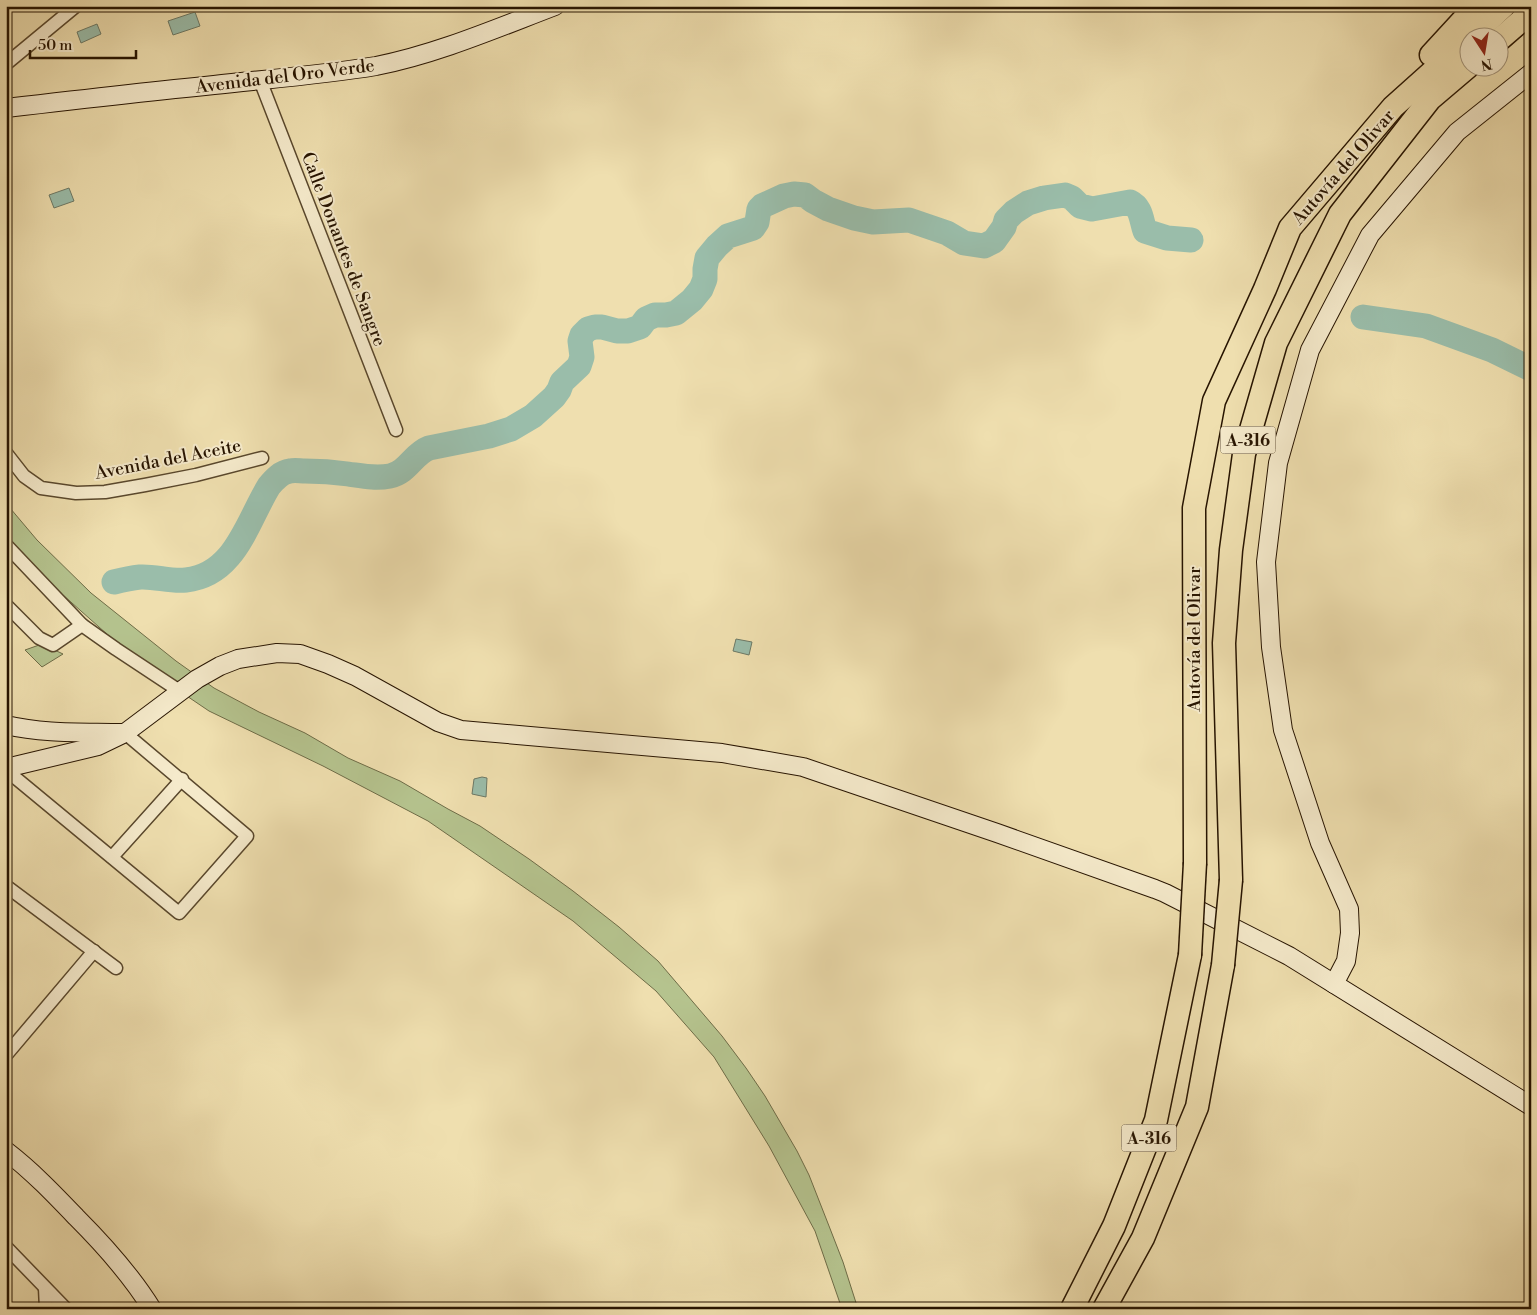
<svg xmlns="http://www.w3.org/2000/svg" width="1537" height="1315" font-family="'Libre Bodoni',serif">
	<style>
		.green { fill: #b5c38e; stroke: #6e6c47 }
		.water { fill: #9abdaa; stroke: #6c7966 }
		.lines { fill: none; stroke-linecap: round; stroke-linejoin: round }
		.river { stroke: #9abdaa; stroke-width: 25 }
		.street-casing { stroke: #59472c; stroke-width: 15 }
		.secondary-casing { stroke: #271400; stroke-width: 20 }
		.highway-casing { stroke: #271400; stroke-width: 25 }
		.street { stroke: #f5eacb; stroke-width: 12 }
		.secondary { stroke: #f5eacb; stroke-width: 18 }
		.highway { stroke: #efdfaf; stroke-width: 22 }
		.highway-bridge-casing { stroke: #271400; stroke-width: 25; stroke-linecap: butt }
		.highway-bridge { stroke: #efdfaf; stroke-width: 22 }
		.labels { text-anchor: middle; stroke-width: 4; stroke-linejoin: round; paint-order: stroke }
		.shield { fill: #f5eacb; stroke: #65543d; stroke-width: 1 }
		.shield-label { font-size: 16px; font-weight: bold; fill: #271400 }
		.street-label { font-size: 18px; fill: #271400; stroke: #f5eacb }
	</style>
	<rect width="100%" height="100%" fill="#efdfaf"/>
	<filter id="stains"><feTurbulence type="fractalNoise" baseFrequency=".004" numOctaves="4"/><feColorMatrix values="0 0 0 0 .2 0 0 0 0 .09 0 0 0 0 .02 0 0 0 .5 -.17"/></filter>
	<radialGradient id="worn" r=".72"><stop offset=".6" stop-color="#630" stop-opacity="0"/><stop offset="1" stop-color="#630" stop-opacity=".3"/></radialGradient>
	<g class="green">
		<path d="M6,501L10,508L37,540L91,593L176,661L214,688L259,712L305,733L348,758L400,781L448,809L480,826L529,859L573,891L619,927L658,961L722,1036L746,1068L765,1096L797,1151L809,1175L829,1226L843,1262L858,1309H842L815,1231L769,1146L714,1057L656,991L573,921L428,821L323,766L209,711L144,667L45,579L6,542Z"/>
		<path d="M42,644L63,654L42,667L25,650Z"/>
	</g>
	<g class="water">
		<path d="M195,12L200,26L173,35L168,21Z"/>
		<path d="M97,24L101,34L81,43L77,32Z"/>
		<path d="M69,188L74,201L54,208L49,195Z"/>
		<path d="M736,639L752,642L749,655L733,651Z"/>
		<path d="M482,777L487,778L486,797L472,794L474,779Z"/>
	</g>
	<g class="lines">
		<g class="river">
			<path d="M1363,317L1426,326L1492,350L1531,369"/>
			<path d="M114,582C122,580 131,578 140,577C155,576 171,582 186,580C235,575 247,522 269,486C274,480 281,472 290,471C295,470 300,471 305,471C319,471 334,472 348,474C362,476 375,479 390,476C408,472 413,454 429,448L489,436L511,429L533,416L554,397L559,390L562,382L579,366L582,357L580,341L582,335L588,329L595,327H602L617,331H628L640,327L646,319L655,315H666L676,313L692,300L701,289L705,279V269L707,258L717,246L728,236L753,228L757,222L759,209L762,206L784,196L794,194L805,195L813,201L828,209L854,218L873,222L909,220L947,233L964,243L984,246L994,241L1004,227L1006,220L1014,212L1028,203L1044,198L1065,195L1072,198L1080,206L1092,209L1130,202C1142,208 1141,220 1145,231L1167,238L1191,240"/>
		</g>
		<defs>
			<g id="street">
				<path d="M6,64L76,6"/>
				<path d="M260,80L396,430"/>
				<path d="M6,453L24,476L41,488L76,493L105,492L145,485L196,475L262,458"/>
				<path d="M6,545L82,625"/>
				<path d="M6,605L39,638L53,645L82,625L116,649L181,692"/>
				<path d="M6,770L179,913L247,836L125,733"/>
				<path d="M112,857L182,779"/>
				<path d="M6,886L116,968"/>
				<path d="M6,1055L94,951"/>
				<path d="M6,1247L66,1309"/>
				<path d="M45,1288L46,1309"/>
			</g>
			<g id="secondary">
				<path d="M6,108C75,100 144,92 214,85C268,79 322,75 376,66C437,54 497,28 555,6"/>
				<path d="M6,725C44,734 83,732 122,733"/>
				<path d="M6,768L98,746L125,733L197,679L220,666L238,659L277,653L300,654L328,664L355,676L438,722L461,730L722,753L803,767L997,833L1155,889L1165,893L1289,956L1531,1106"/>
				<path d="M1334,984L1346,961L1350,933L1349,909L1320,843L1283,730L1271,647L1266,562L1278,463L1310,350L1370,235L1457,132L1531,73"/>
				<path d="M6,1151C32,1171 54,1194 76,1217C104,1245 131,1275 152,1309"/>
			</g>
			<g id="highway">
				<path d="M1470,38L1504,6"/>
				<path d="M1500,39L1531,12"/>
				<path d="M1431,55L1476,6"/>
				<path d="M1195,863L1194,508L1214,401L1265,289L1290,228L1393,107L1470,38"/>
				<path d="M1231,880L1224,643L1231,550L1244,454L1276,343L1340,214L1430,99L1470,65"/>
				<path d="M1072,1309L1114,1226L1156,1120L1190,955"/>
				<path d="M1104,1309L1143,1238L1197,1107L1223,965"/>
			</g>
		</defs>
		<use href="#street" class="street-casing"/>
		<use href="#secondary" class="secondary-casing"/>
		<use href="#highway" class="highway-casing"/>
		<use href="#street" class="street"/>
		<use href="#secondary" class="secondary"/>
		<use href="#highway" class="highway"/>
		<defs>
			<g id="highway-bridge">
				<path d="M1190,955L1195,863"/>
				<path d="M1223,965L1231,880"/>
			</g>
		</defs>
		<use href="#highway-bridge" class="highway-bridge-casing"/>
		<use href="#highway-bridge" class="highway-bridge"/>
	</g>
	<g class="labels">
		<g class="shield">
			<rect x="1220.5" y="426.5" width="55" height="27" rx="4"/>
			<rect x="1121.5" y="1124.5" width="55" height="27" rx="4"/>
		</g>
		<g class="shield-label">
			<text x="1248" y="446">A-316</text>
			<text x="1149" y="1144">A-316</text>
		</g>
		<g class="street-label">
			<text transform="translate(285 76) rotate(-7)" y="6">Avenida del Oro Verde</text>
			<text transform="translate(1343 167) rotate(-49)" y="6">Autovía del Olivar</text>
			<text transform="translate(344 249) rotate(69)" y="6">Calle Donantes de Sangre</text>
			<text transform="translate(168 459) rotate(-11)" y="6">Avenida del Aceite</text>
			<text transform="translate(1194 639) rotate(-90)" y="6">Autovía del Olivar</text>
		</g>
	</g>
	<rect width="1537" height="1315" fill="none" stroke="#efdfaf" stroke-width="25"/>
	<rect x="8" y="8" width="1522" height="1300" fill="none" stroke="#271400" stroke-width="2.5"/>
	<rect x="12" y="12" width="1512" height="1290" fill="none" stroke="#271400"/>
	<g transform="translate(1484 52) rotate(168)"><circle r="24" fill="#f5eacb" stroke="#a3947a"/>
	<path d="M0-4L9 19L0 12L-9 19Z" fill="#8f2418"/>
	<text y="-8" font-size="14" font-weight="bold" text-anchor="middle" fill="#271400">N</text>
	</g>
	<path d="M30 50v8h106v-8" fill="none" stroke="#271400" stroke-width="2.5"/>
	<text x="38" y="50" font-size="15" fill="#271400" stroke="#f5eacb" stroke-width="4" paint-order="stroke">50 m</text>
	<rect width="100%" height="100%" filter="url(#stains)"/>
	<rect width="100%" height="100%" fill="url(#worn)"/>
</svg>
